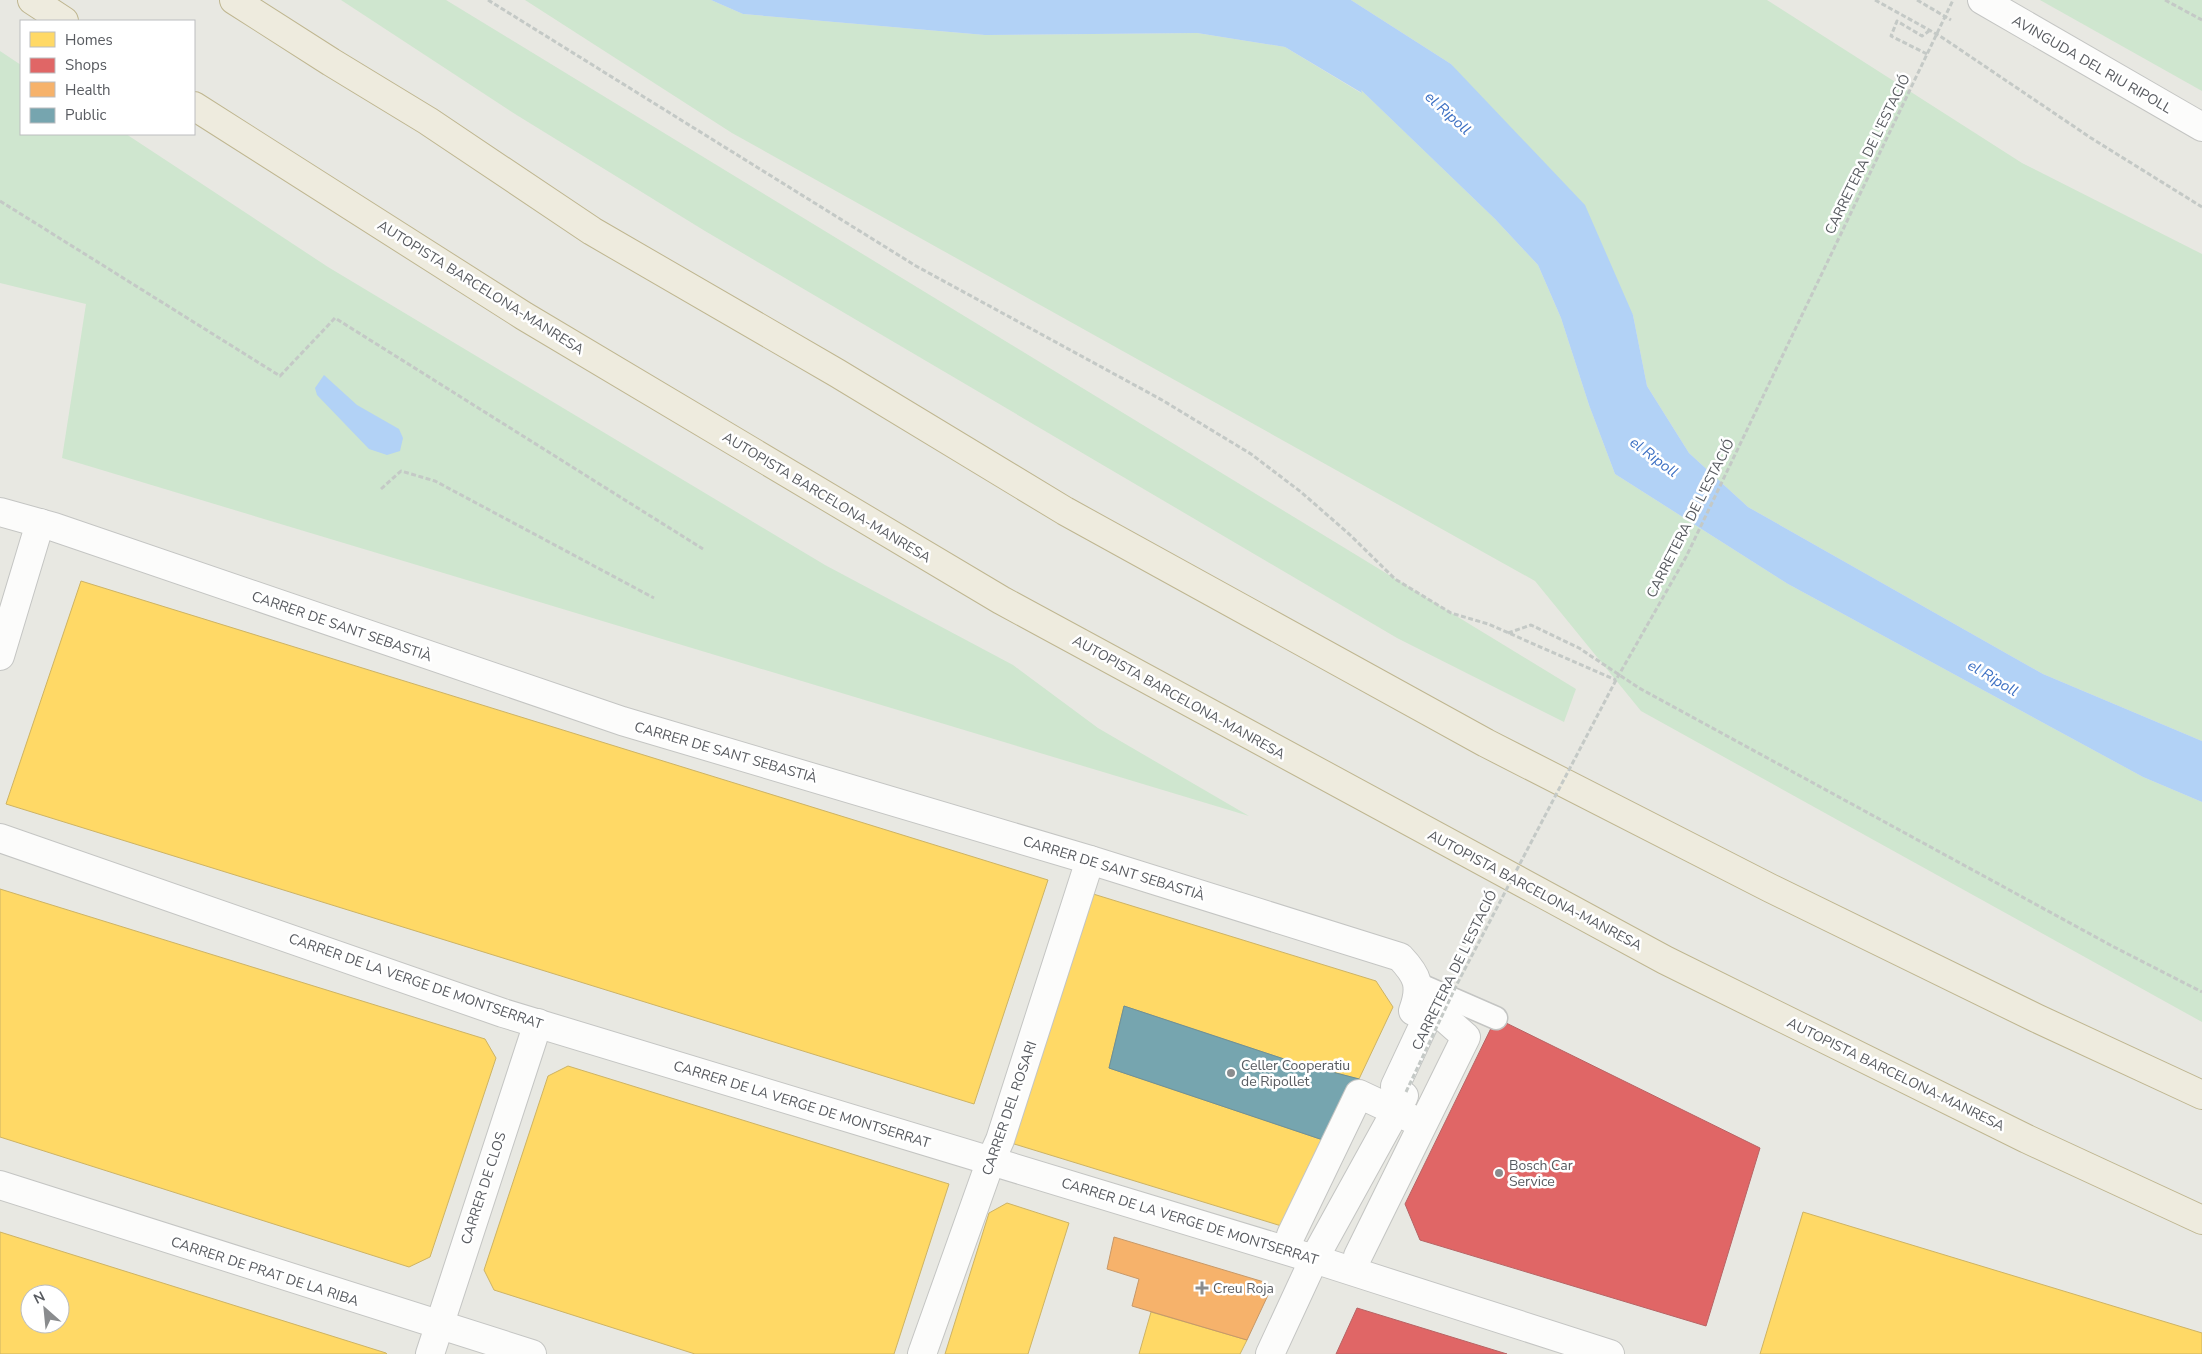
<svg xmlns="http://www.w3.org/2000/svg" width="2202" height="1354" font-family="'Nunito Sans',sans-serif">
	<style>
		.green { fill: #cfe6cf }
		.water { fill: #b2d2f6 }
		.homes { fill: #ffd966; stroke: #cdb364; fill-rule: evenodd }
		.shops { fill: #e06666; stroke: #b76364 }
		.health { fill: #f6b26b; stroke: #c79868 }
		.public { fill: #76a5af; stroke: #6d8f97 }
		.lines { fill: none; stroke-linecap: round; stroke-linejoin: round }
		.service-casing { stroke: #c4c5c3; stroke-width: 25 }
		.pedestrian-casing { stroke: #c4c5c3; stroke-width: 30 }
		.minor-casing { stroke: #c4c5c3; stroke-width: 30 }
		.tertiary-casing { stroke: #c4c5c3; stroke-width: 30 }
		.motorway-casing { stroke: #bfb690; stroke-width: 30 }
		.path { stroke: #c4c9c6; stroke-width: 3; stroke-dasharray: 5 2.5; stroke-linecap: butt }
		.service { stroke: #fcfcfb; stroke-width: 22 }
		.pedestrian { stroke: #fcfcfb; stroke-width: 28 }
		.minor { stroke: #fcfcfb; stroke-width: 28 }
		.tertiary { stroke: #fcfcfb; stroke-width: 28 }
		.motorway { stroke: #eeebde; stroke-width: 28 }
		.path-bridge { stroke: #c4c9c6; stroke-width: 3; stroke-dasharray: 5 2.5; stroke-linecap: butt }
		.poi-dot { fill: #8a8c8e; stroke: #fff; stroke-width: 2 }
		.labels { text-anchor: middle; stroke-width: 5; stroke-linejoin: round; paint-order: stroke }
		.street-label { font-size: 14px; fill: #585b60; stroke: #fff }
		.poi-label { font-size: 14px; fill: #585b60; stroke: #fff; text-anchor: start }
		.water-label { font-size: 15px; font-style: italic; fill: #3d70c3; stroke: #fff }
	</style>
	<rect width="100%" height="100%" fill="#e8e8e2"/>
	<g class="green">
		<path d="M341,0H446L1576,689L1564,722L1397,638L705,231L515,114Z"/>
		<path d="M525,0H711L743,14L985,35L1197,33L1285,47L1361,93L1359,88L1495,219L1538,265L1561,318L1589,405L1615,474L1788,584L2143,777L2202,802V1022L1641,711L1535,581L732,133Z"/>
		<path d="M1351,0H1767L2022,163L2202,254V741L2043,674L1748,507L1689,453L1647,386L1633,315L1451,64Z"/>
		<path d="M2040,0H2202V91Z"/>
		<path d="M0,51L21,65V134H126L328,267L825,565L1013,665L1098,728L1249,816L62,458L86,304L0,283Z"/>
	</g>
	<g class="water">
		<path d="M711,0H1351L1451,64L1585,205L1633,315L1647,386L1689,453L1748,507L2043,674L2202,741V802L2143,777L1788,584L1615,474L1589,405L1561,318L1538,265L1495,219L1361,90L1362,93L1285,47L1197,33L985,35L743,14Z"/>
		<path d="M324,375L357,405L399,429L403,438L400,451L387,455L369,449L317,395L315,388Z"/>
	</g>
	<g class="homes">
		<path d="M81,581L1048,880L974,1104L6,804Z"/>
		<path d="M0,889L485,1039L496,1058L430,1257L409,1267L0,1137Z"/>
		<path d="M1090,893L1376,981L1393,1007L1359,1079L1290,1061L1124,1006L1109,1068L1329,1142L1288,1228L1011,1143Z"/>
		<path d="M568,1066L949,1184L894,1354H695L494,1290L484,1270L548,1076Z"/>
		<path d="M1007,1203L1069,1223L1028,1354H945L989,1213Z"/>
		<path d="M1803,1212L2202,1333V1354H1760Z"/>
		<path d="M0,1232L386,1353L387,1354H0ZM30,1294H60V1324H30Z"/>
		<path d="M1151,1312L1247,1340L1240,1354H1139Z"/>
	</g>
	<g class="shops">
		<path d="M1496,1018L1760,1148L1706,1326L1420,1240L1405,1204Z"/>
		<path d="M1357,1308L1507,1354H1336Z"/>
	</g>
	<path class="health" d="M1114,1237L1264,1282L1269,1293L1247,1340L1132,1306L1139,1279L1107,1269Z"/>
	<path class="public" d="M1124,1006L1290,1061L1359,1079L1329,1142L1109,1068Z"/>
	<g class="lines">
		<defs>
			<path id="service" d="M1418,984L1496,1018"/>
			<g id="pedestrian">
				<path d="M1291,1235L1359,1094L1410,1118"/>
				<path d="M1358,1256L1466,1037L1432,1007L1395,1086L1396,1112"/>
				<path d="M1314,1259L1404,1096"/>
			</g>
			<g id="minor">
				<path d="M0,512L54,527L622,721L1090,860L1400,957C1418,976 1422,986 1413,1011"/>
				<path d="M0,656L40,523"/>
				<path d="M0,838L503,1013L1314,1259L1610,1354"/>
				<path d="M0,1185L532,1354"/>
				<path d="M430,1354L538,1023"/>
				<path d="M922,1354L991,1160L1000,1140L1090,860"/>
				<path d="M1270,1354L1314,1259"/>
			</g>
			<path id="tertiary" d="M1982,0L2202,127"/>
			<g id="motorway">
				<path d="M32,0L64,21"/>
				<path d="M234,0L331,62L428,121L592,231L837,373L1065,511L1486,743L1770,888L2036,1018L2202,1095"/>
				<path d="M194,106L524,316L1001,600L1665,960L2027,1139L2202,1220"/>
			</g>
		</defs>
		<use href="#service" class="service-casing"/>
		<use href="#pedestrian" class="pedestrian-casing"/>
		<use href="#minor" class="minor-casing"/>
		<use href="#tertiary" class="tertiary-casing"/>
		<use href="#motorway" class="motorway-casing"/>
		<g class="path">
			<path d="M488,0L916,266L1162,400L1251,454L1301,492L1349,534L1395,579L1451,613L1488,624L1616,680"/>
			<path d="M1875,0L1940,36L2091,138L2202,207"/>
			<path d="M1917,0L1951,20"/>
			<path d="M2165,0L2202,20"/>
			<path d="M1927,54L1891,36L1897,21L1922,36L1929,31"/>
			<path d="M0,201L280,376L335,318L703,549"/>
			<path d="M381,489L401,471L435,481L654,598"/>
			<path d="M1508,633L1531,625L1579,648L1639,688L2114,947L2202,992"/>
		</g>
		<use href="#service" class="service"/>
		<use href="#pedestrian" class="pedestrian"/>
		<use href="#minor" class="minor"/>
		<use href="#tertiary" class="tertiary"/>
		<use href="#motorway" class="motorway"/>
		<path class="path-bridge" d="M1406,1092L1457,984L1616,680L1686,557L1953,0"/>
	</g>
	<g class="poi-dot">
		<circle cx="1231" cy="1073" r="5"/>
		<circle cx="1499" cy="1173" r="5"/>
		<path d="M1199.5 1280.5h5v5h5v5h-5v5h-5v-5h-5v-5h5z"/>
	</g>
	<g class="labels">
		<g class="street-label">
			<text transform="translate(2092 64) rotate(30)" y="5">AVINGUDA DEL RIU RIPOLL</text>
			<text transform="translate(1867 154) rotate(-64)" y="5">CARRETERA DE L'ESTACIÓ</text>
			<text transform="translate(481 287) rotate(32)" y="5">AUTOPISTA BARCELONA-MANRESA</text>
			<text transform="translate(827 497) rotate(31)" y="5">AUTOPISTA BARCELONA-MANRESA</text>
			<text transform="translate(1690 518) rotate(-63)" y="5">CARRETERA DE L'ESTACIÓ</text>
			<text transform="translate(342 626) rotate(19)" y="5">CARRER DE SANT SEBASTIÀ</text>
			<text transform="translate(1179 697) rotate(29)" y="5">AUTOPISTA BARCELONA-MANRESA</text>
			<text transform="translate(726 752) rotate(16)" y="5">CARRER DE SANT SEBASTIÀ</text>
			<text transform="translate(1114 868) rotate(17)" y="5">CARRER DE SANT SEBASTIÀ</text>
			<text transform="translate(1535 890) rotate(28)" y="5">AUTOPISTA BARCELONA-MANRESA</text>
			<text transform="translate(1454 970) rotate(-64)" y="5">CARRETERA DE L'ESTACIÓ</text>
			<text transform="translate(416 981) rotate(19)" y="5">CARRER DE LA VERGE DE MONTSERRAT</text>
			<text transform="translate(1896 1074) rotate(26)" y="5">AUTOPISTA BARCELONA-MANRESA</text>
			<text transform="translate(802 1104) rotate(17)" y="5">CARRER DE LA VERGE DE MONTSERRAT</text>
			<text transform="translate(1009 1108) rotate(-71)" y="5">CARRER DEL ROSARI</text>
			<text transform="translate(483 1188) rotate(-72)" y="5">CARRER DE CLOS</text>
			<text transform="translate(1190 1221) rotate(17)" y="5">CARRER DE LA VERGE DE MONTSERRAT</text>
			<text transform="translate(265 1271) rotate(18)" y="5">CARRER DE PRAT DE LA RIBA</text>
		</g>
		<g class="poi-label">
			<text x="1241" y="1070">Celler Cooperatiu<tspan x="1241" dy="16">de Ripollet</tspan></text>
			<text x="1509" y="1170">Bosch Car<tspan x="1509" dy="16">Service</tspan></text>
			<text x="1213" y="1293">Creu Roja</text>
		</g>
		<g class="water-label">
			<text transform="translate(1448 113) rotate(42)" y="5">el Ripoll</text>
			<text transform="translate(1654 457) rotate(37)" y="5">el Ripoll</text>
			<text transform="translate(1993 678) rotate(31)" y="5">el Ripoll</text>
		</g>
	</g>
	<rect x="20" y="20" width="175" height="115" fill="#ffffff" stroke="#bcbdbf"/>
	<rect x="30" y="32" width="25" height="15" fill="#ffd966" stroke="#bcbdbf"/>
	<text x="65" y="45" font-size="15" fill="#585b60">Homes</text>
	<rect x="30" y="58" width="25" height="15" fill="#e06666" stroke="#bcbdbf"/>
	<text x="65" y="70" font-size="15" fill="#585b60">Shops</text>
	<rect x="30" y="82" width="25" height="15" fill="#f6b26b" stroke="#bcbdbf"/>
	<text x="65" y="95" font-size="15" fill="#585b60">Health</text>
	<rect x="30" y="108" width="25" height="15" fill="#76a5af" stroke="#bcbdbf"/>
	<text x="65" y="120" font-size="15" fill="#585b60">Public</text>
	<g transform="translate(45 1309) rotate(333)"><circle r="24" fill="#ffffff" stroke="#bcbdbf"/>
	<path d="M0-4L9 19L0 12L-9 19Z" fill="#8a8c8e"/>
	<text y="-8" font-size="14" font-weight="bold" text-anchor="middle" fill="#585b60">N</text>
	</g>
</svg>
